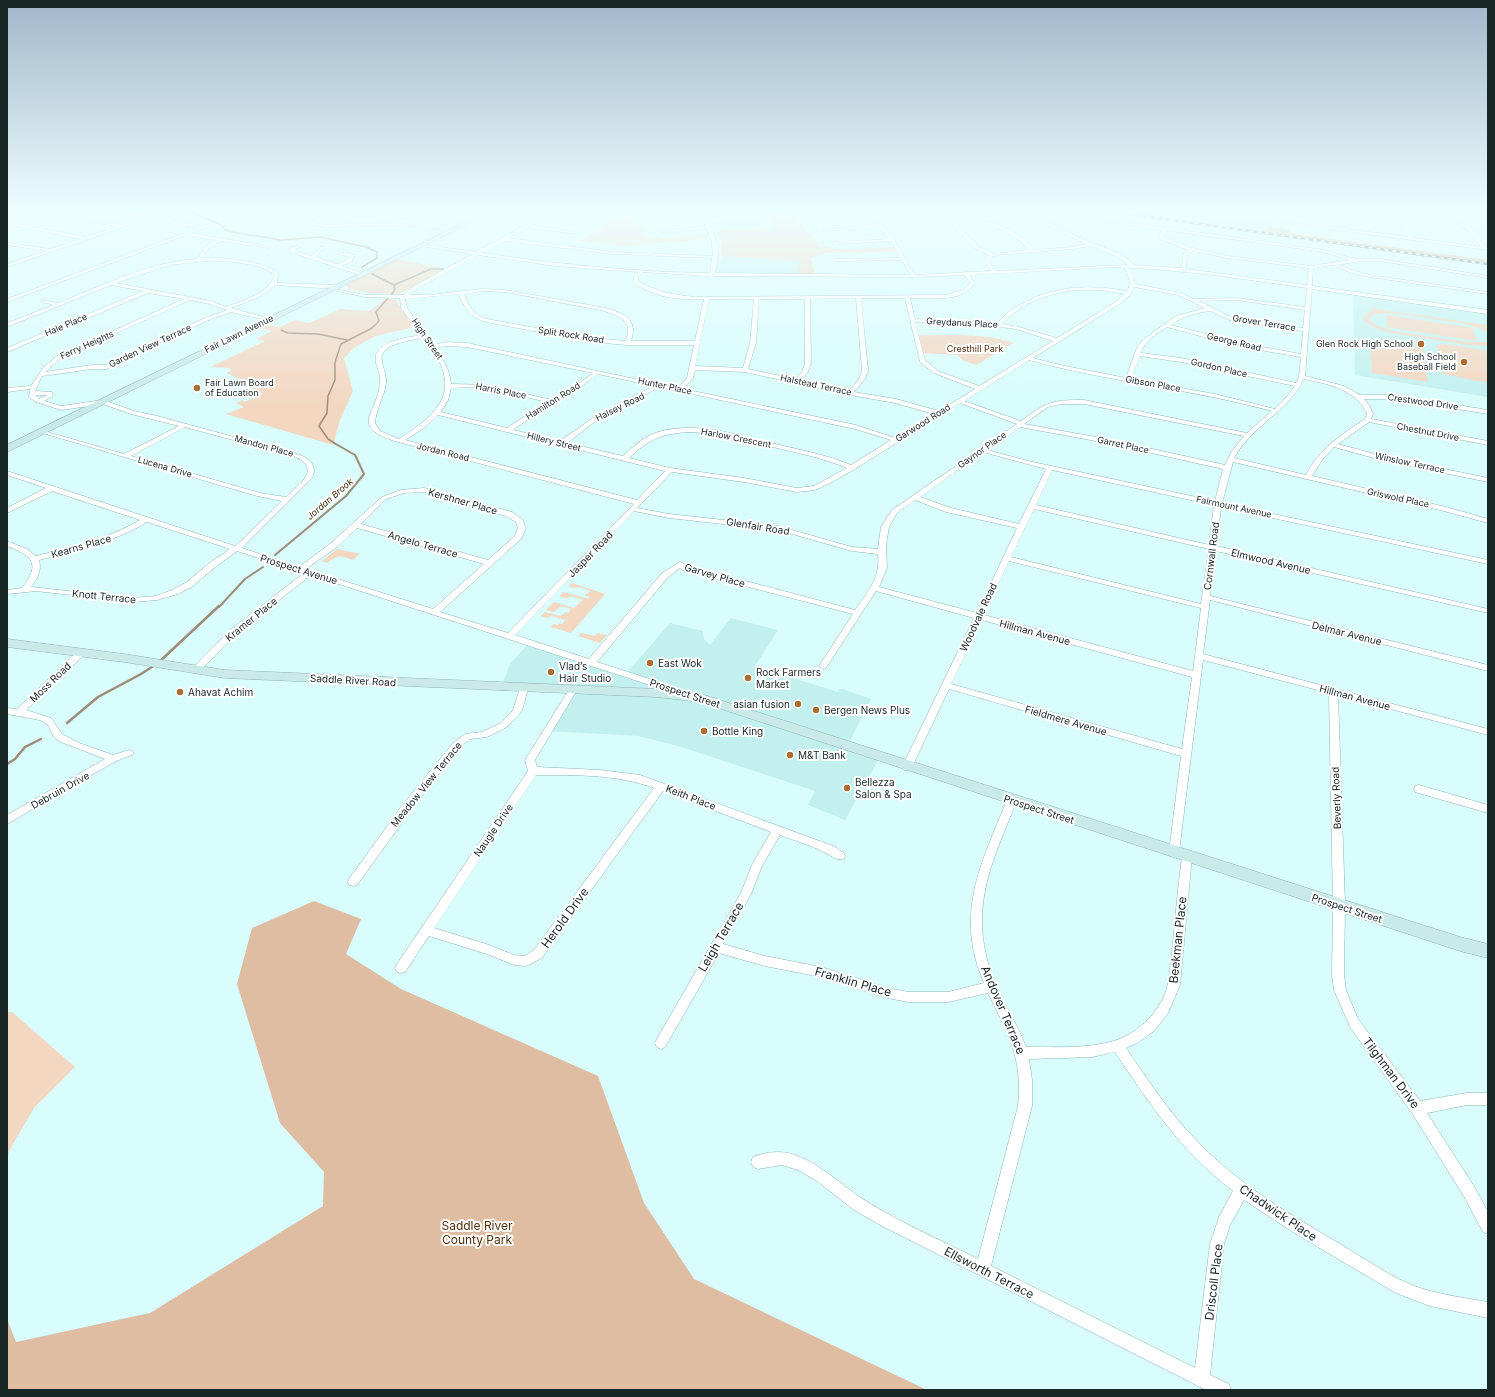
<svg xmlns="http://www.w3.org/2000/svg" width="1495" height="1397" font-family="Inter,sans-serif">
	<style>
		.built { fill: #c2f0ef }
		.green { fill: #f3d7c1 }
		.forest { fill: #debda3 }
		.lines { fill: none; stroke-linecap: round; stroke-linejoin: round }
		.stream-far2 { stroke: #9e8c79; stroke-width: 1.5 }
		.stream-far1 { stroke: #9e8c79; stroke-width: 2 }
		.stream { stroke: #9e8c79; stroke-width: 2.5 }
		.street-casing { stroke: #92b5b5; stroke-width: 1 }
		.secondary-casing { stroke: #92b5b5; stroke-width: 1 }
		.street { fill: #fff; fill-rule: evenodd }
		.secondary { fill: #caeaea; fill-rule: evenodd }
		.rail-casing { stroke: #5c7271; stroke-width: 2.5 }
		.rail { stroke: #fff; stroke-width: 1.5; stroke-dasharray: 4; stroke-linecap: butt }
		.poi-dot { fill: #ab6d32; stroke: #fff; stroke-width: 1.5 }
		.labels { text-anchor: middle; stroke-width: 4; stroke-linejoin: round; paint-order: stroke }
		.far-street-label { font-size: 9px; fill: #182626; stroke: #fff }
		.far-poi-label { font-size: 9px; fill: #182626; stroke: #fff; text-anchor: end }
		.far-park-label { font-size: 9px; fill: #502f0f; stroke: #fff }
		.far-water-label { font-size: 9px; font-style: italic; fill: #412201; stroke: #fff }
		.street-label { font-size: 10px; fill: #182626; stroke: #fff }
		.poi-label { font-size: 10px; fill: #182626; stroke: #fff; text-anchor: start }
		.near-street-label { font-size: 12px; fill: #182626; stroke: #fff }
		.near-park-label { font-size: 12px; fill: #502f0f; stroke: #fff }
	</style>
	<rect width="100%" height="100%" fill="#d8fdfc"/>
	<g class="built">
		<path d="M1100,210H1286L1291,211L1261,232Z"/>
		<path d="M722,256L799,261V274L720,273L717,271Z"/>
		<path d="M1353,294L1488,312V397L1355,375Z"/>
		<path d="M731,618L778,630L755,666L838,692L839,689H843L871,699L847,747L880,757L845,820L808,805L815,791L678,746L638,736L547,731L572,690L501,687L510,664L529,643L626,674L670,623L703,631L704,639L710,645Z"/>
	</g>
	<g class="green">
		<path d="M88,210H165L138,219Z"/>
		<path d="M622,210H637L639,214L634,216L633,221L641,226L649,237L664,238L706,235L707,239L626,246L580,241L617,218L618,217L613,215Z"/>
		<path d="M771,210H789L820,246L835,249L897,247L901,252L825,253L811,258L815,274H799V261L722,256L721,240L716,231L771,228L775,225L769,215Z"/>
		<path d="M397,259L446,269L399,294L369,293L346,289L348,287L344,285Z"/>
		<path d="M385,299H395L414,327L376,336L355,347L344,358L353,391L340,420L333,445L226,414L244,407L236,403L242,400L244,402L263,394L251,388L255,385L226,373L231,371L230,368L210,367L265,341L256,339L272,331L260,328L255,329L265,325L280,327L295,320L309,323L340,309L369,311Z"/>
		<path d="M1370,308L1488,325V327H1486L1488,328V332L1466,324L1392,313L1376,314L1371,316L1369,319L1375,325L1393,331L1468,342H1488V346L1469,345L1392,333L1373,327L1363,319L1365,314L1374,311L1370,310Z"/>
		<path d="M1387,315L1473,328L1476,341L1387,327Z"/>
		<path d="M915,335C950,336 980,332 1014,343L976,365L964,361L957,355L920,353Z"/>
		<path d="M1370,341L1423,349L1428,382L1372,373Z"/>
		<path d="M1446,344L1488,351V382L1472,380L1443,374L1437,345Z"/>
		<path d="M337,549L360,554L353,560C340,556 339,554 327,563L322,561Z"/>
		<path d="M572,583L605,594L571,633L551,627L553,624L558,625L559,623L562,624L565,620L551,616L547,618L541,616L545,612L560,616L564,614L565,612L568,613L571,609L561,606L554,612L546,610L554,602L574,608L583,600L571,596L568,598L559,597L563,592L588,599L590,597L584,595L591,591L579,587L578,588L568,587Z"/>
		<path d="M581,633L595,636L597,633L607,635L600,643L578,636Z"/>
		<path d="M7,1012H12L75,1067L34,1108L9,1151L7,1160Z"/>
	</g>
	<g class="forest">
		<path d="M1270,226L1290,230L1289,233L1488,260V263L1261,232Z"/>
		<path d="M314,901L361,919L346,954L401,989L598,1076L644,1203L694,1279L927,1390H7V1319L16,1342L150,1313L323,1206L324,1172L280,1123L237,984L252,928Z"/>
	</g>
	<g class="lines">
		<g class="stream-far2">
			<path d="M187,210L223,226L224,229L232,232L281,240L320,237L366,247L377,252V258L362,267V269"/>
			<path d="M372,274L394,285L395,289L392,294"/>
			<path d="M394,285L431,269H444"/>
			<path d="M281,330L288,333L318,334L347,340"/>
			<path d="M336,444L328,439L319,426L327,413L328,396L335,380V362L341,344L372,328L379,321L376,312L388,298"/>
		</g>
		<g class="stream-far1">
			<path d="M275,555L346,496L364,474L355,455L334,443"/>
			<path d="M219,607L245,579L263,567"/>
		</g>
		<g class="stream">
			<path d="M159,662L219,606"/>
			<path d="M67,723L98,697L141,674L155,665"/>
			<path d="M7,764L15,759L25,747L41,739"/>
		</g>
		<defs>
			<g id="street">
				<path d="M38,210L122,225L166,210H171L151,217L203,226L212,223L213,225L191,233L271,247L269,248L221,241L208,249L202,258C220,257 265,260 278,274L277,283L339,285V287L321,288L275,285L259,297L231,308L270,319V321L231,312L209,320L118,362L107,369H92L42,376L35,391L52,392L53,396L44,401L61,406L103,400L134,411L157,416L300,455C310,459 318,467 312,478L242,548L299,567L331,543L382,497L401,490L424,488L512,512L522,519L526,528L521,539L440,612L508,633L634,504L398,442C346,426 379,414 380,381C381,371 371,360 378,351C387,339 407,338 421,335L401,308L400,298L365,297L333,290L335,289L365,295H403L414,286L473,254L420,246L418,244L476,252L535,220L489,213L488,211L539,218L554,210H558L553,213L597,220L595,221L549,215L531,225L573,232L575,234L527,227L508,238L613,252L713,256L712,242L707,229L661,232L659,231L706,227L700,216L653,220L651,219L699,214L696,210H700L701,212L745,210L743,211L703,214L709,224L754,221L756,222L710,226C714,231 719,250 718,257C718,261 716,268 715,273L911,275L902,260L834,261L836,259L901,258L891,241L834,244L832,243L834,242L889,239L879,227L825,231L823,230L877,225L868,215L815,218L813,217L866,213L864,210C872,210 876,219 881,225H883V227L894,240L915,275L991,271L984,261L989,255L974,248L954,226L953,223L955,220L941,216L933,210C940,210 947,215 953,217C964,220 976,220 987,222C1007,226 1021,235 1035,250L1072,247L1086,244L1041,222L997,210H1002L1043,220L1078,237L1120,254L1129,260L1133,265L1182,268L1183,254L1188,250L1160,239L1159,235L1162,230L1101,221L1100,219L1324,250L1355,259H1380L1488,276V278L1380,261H1361L1338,265L1355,271L1370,275L1488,292V294L1370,277L1351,273L1333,265L1313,268L1312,286L1488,310V314L1312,289L1305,376L1344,386L1360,395H1395L1488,410V414L1395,399H1364L1369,405L1373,414L1371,419L1488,441V445L1369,422L1338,444L1386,457L1488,478V482L1385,461L1334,447L1322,460L1312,476L1446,507L1488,519V523L1444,511L1233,462L1222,503L1488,560V564L1221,507L1216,546L1488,609V613L1216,551L1210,596L1488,665V671L1210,600L1203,654L1488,729V735L1338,695L1345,905L1344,975L1346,990L1358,1019L1420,1101L1467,1093H1488V1105H1467L1427,1113L1475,1188L1488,1212V1234L1483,1232L1465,1198L1412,1113L1350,1027L1334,990L1332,975L1333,905L1329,693L1203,660L1179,852L1178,855L1174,856L1170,855L1169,852L1181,756L949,689L912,767L910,770H904L902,767L974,618L876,591L826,668L823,669L819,666L853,614L683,570L680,568L668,577L597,662L693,693L694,695L690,698L311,575L235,635L199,672H193L192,670L193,668L229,631L304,573L237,551L214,568L193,586L178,594L157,600L133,602L36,591L7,594V590L22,588C41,564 33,556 7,546V541L27,549L36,556C72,547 108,539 140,520L52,491L7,513V508L46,488L7,475V471L235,546L241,541L282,501L257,496L39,432L44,431L124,454L179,426L131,414L103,404L61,410L36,402L29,397L30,389L7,392V388L31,386L43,368L57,356L184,299L148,293L7,352V348L143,291L111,285L7,327V323L54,305L42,302V300L58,303C103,285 149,262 197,259L205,247L216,240L186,235L7,302V299L198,228L147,219L7,267V264L46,251L7,245V243L51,249L81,239L7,224V222L86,237L117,227L41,211L7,221V219ZM959,221C995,226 1003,225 1030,250L994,254L978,246L958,226L957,223ZM1166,230L1324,252L1349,260L1311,266L1227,256L1188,247L1164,237L1163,235ZM504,241L613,254L712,258L710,273C633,272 557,264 482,253ZM1091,246L1116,256L1128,265L996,271L988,261L992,257L997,255L1072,249ZM1193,251L1227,258L1309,268L1307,285L1186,269L1187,255ZM478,255L556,266L638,272L634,278V282C652,298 681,300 704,299L695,341H631C638,319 625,314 606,308L505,290L482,289L429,295H409L418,288ZM207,261C225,261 261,262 274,275C272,293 240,301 226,307L211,301L116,283L170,265ZM1117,267L1124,268C1129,276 1132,283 1127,291C1091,285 1060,285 1027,301C1016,307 1005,313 998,323L987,321L915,319L910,298C928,298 965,303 974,283L970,275ZM1129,268C1189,270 1247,280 1307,288L1305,307L1237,298L1193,299L1181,293L1135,284L1134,277ZM642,272L709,276V278L711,279L714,276L914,277L965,275L970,283L963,290L946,295L695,297C675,295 656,292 638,281V278ZM1134,287L1178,295L1205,308L1176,316L1144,339L1137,347L1126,378L1060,365L1033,358L1121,303L1130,295ZM1076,290H1101L1125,294L1117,301L1057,338L1019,327L1002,324C1020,303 1050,293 1076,290ZM482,291L505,292L605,311C622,318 633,320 626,341L591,338L487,319C473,314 469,307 464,294ZM459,294C465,309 470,317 486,322L591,342L628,345H694L687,378L677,388L467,343L447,342L433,345L407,308L405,299ZM856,298L862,371L859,379L849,391L801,380L808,372L811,363L810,299ZM861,298H905L920,362L934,373L975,389L939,411L896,399L854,392L865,379L868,371ZM709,299H754L750,343L743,368L695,366ZM759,299H805V363L802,372L795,379L748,369L756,343ZM190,300L210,304L227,310L205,318L114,360L106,365H92L45,372L61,358ZM1237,300L1305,310L1303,328L1231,317L1199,301ZM1210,311L1230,320L1303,331L1301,354L1241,343L1171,325C1183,316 1195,313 1210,311ZM915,322L987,325L1016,329L1053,341L979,386L938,371L925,360ZM1167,327L1241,347L1301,357L1299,377L1296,383L1181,358L1141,353C1145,340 1157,334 1167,327ZM423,338C428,346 436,354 440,363C458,401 426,421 399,439L380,431L375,423C376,409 384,397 386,383C387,373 380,364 382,354C391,342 408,341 423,338ZM447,346L467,347L593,373L564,394L552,400L488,385L451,384C450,370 443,359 435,348ZM1140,356L1181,362L1295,386L1288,395L1275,409L1215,394L1131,379ZM1029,360C1109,382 1192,389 1272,411L1247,433L1084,400C1051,400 1047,402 1021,421L964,401ZM695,370L745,372L850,395L895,403L934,414L895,438L856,425L683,389L693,378ZM598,374L654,386L597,415L560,441L513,430L541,410L568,396ZM1304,379C1328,384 1356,389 1367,414L1365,419C1341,435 1320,448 1306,475L1234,458C1252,425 1288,412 1304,379ZM476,387L501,391L547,402L507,428L441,412L448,400L451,388ZM660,387L855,429L891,440L851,465C827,455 801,450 775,444C737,435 697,421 658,432C644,436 633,447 623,456L567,443L601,417ZM35,395H47L39,399ZM960,403L1017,424L892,510L881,527L878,549L852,547L778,526L669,514L637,508L672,472L744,482L797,492L815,490L832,482L855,469ZM1061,404H1084L1244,436L1232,451L1225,465L1107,439L1024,424L1048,407ZM438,415L665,471L637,500L405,440L424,428ZM185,427L296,457C322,470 298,485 286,497L260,493L131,456ZM1020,427L1107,443L1223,469L1215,501L1028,461L987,450ZM688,432C717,433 745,441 773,447C798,453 823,458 847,468L814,486L797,488L744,478L670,468L629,458C649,439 661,434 688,432ZM983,452L1046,469L1019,524L951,508L920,497ZM1052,470L1214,505L1209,545L1036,505ZM424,492L506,516L516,522L518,528L515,536L488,560L361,524L386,499L404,493ZM915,500L946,512L1017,528L977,613L879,587L887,568L886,545L889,527L897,513ZM1034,509L1209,549L1201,604L1011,557ZM634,511L669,518L778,530L852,551L878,554C881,577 868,592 855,610L689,566L680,562L662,573L589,659L515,635ZM147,522L230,549L208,564L187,582L172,590L156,596L133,598L31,587C37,579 42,571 39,560C78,550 112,543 147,522ZM357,528L484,564L433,609L306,569L337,547ZM1009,561L1201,608L1193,671L984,615ZM982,620L1192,677L1182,749L951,684Z"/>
				<path d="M234,210C248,208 263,220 278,217C286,216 293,210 302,210L283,218L311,222L340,210H368L341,212L316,223L326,225L390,223L420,210H424L396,223L451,231L449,232L402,225L326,227L252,216Z"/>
				<path d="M1335,210H1339L1324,222L1321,226L1408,237L1399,216L1365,210L1400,213L1461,223L1470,227L1486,247L1488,248V250L1277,222L1279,221L1317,226L1321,220ZM1403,217L1459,225L1468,229L1481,247L1413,238Z"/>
				<path d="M299,245L301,247L294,250L312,256L320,247H324L316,257L337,264L347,260L350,257L339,254V252L355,255L351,262L342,266L364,274L360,275L290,252V248Z"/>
				<path d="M81,650L85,653L84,655L26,710L51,718L62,734L79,743L113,755L129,750L132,751L134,753L132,755L116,761L7,824V815L105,759L61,742L54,737L48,725L40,720L7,714V708L17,709L78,651Z"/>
				<path d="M524,685L528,688L522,711L507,727L487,737L470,739L459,747L409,813L357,885L353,886L349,885L348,882L349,879L401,807L453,743L465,734L482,732L501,723L513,710L520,688Z"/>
				<path d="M573,687L577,690L535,760L537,767L600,770L640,775L833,846L844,853L845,856L844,859C837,861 832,856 826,853C812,845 795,841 780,835L762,866L751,894L723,944L765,956L821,967L887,988L909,992H948L984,983C954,914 981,864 1007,800L1008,797H1016L1017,800C992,863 967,909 993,978C1002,1002 1017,1023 1026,1047C1055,1047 1086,1049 1114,1041C1139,1033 1163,1010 1168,983C1171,967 1172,949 1174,932C1176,907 1179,881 1182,856L1183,853L1187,852L1191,853L1192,856L1180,985L1168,1013L1154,1031L1137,1043L1126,1048C1148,1080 1170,1114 1198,1142C1240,1186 1293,1216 1345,1247C1369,1261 1393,1279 1420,1288C1442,1295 1465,1298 1488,1302V1318L1430,1306L1396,1293L1296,1234L1244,1200L1230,1225L1224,1244L1210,1375L1229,1384L1231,1390H1206L882,1226L854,1210L817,1181L798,1170L782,1165L758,1169L753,1167L751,1162L753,1157C766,1152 781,1150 795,1155C823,1165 844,1188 869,1203C904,1224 942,1241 978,1259L1018,1106C1023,1058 1008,1034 988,993L948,1002H909L887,998L821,977L765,966L719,953L665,1047L661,1049L657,1047L655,1043L657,1039L741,893L752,865L771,832L663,791L542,958L526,966L514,965L487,954L429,936L405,972L401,973L397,972L395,968L397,964L528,771L525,760L570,688ZM536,775C575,775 617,774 654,788L534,950L525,956L514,955L489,945L434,928ZM1115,1052C1151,1106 1181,1151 1233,1191L1219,1217L1210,1244L1195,1368L991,1266L1032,1106V1080L1029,1059L1092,1057Z"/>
				<path d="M1419,785L1488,805V813L1415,792L1414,789L1415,786Z"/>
			</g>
			<g id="secondary">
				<path d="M490,210H497L7,452V445Z"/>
				<path d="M7,639L124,654L225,670L657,689L701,694L1460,937L1488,944V958L1460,951L700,702L657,697L225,678L124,662L7,647Z"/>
			</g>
		</defs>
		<use href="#street" class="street-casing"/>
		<use href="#secondary" class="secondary-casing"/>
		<use href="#street" class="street"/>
		<use href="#secondary" class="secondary"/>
		<defs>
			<path id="rail" d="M1099,210L1488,264"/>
		</defs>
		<use href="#rail" class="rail-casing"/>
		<use href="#rail" class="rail"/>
	</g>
	<linearGradient id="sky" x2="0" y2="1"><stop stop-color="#a1b6ca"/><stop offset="0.52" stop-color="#edfefe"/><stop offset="1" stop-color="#edfefe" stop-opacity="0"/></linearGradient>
	<rect width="1495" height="405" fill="url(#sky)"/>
	<g class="poi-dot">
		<circle cx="1421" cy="344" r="4"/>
		<circle cx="1464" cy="362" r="4"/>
		<circle cx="197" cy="388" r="4"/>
		<circle cx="650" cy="663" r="4"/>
		<circle cx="551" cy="672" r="4"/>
		<circle cx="748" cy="678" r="4"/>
		<circle cx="180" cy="692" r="4"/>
		<circle cx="798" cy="704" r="4"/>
		<circle cx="816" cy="710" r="4"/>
		<circle cx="704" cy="731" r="4"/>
		<circle cx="790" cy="755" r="4"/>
		<circle cx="847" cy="788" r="4"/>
	</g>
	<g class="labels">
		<g class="far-street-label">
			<text transform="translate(962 323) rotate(3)" y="3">Greydanus Place</text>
			<text transform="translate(1264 323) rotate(9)" y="3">Grover Terrace</text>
			<text transform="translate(66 325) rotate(-23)" y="3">Hale Place</text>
			<text transform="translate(239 334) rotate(-26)" y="3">Fair Lawn Avenue</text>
			<text transform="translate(571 335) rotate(9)" y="3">Split Rock Road</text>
			<text transform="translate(427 339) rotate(55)" y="3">High Street</text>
			<text transform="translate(1234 342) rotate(13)" y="3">George Road</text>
			<text transform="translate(87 345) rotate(-24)" y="3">Ferry Heights</text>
			<text transform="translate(150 346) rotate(-25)" y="3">Garden View Terrace</text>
			<text transform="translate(1219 368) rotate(13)" y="3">Gordon Place</text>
			<text transform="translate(1153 384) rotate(10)" y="3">Gibson Place</text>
			<text transform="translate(816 385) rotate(12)" y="3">Halstead Terrace</text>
			<text transform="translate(665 386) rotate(12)" y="3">Hunter Place</text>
			<text transform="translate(501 391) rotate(11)" y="3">Harris Place</text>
			<text transform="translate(553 401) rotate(-32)" y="3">Hamilton Road</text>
			<text transform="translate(1423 402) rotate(8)" y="3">Crestwood Drive</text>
			<text transform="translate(620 407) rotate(-26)" y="3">Halsey Road</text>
			<text transform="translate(923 423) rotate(-32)" y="3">Garwood Road</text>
			<text transform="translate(1428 432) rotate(11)" y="3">Chestnut Drive</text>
			<text transform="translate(736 438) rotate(11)" y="3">Harlow Crescent</text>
			<text transform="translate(554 442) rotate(14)" y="3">Hillery Street</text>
			<text transform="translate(1123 445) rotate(12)" y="3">Garret Place</text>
			<text transform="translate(264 446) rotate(15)" y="3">Mandon Place</text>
			<text transform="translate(982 450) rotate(-35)" y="3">Gaynor Place</text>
			<text transform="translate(443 452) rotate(14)" y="3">Jordan Road</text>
			<text transform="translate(1410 463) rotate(12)" y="3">Winslow Terrace</text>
			<text transform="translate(165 467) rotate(16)" y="3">Lucena Drive</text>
			<text transform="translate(1398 498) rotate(12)" y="3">Griswold Place</text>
			<text transform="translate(1234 507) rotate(12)" y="3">Fairmount Avenue</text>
		</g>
		<g class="far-poi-label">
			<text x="1413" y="347">Glen Rock High School</text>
			<text x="1456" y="360">High School<tspan x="1456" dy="10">Baseball Field</tspan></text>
			<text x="205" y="386" text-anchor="start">Fair Lawn Board<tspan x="205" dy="10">of Education</tspan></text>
		</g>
		<g class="far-park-label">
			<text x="975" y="352">Cresthill Park</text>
		</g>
		<g class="far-water-label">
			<text transform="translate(330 499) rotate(-41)" y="3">Jordan Brook</text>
		</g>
		<g class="street-label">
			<text transform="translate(463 501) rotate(16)" y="4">Kershner Place</text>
			<text transform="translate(758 526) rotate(9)" y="4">Glenfair Road</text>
			<text transform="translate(423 544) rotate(16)" y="4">Angelo Terrace</text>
			<text transform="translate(81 546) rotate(-16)" y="4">Kearns Place</text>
			<text transform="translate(590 554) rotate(-46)" y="4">Jasper Road</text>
			<text transform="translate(1211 556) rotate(-83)" y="4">Cornwall Road</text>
			<text transform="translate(1271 561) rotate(13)" y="4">Elmwood Avenue</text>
			<text transform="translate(299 569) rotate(17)" y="4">Prospect Avenue</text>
			<text transform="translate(715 575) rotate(16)" y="4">Garvey Place</text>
			<text transform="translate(104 596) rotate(6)" y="4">Knott Terrace</text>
			<text transform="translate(978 617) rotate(-65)" y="4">Woodvale Road</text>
			<text transform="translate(251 619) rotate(-39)" y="4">Kramer Place</text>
			<text transform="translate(1035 632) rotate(15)" y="4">Hillman Avenue</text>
			<text transform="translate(1347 633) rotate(14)" y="4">Delmar Avenue</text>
			<text transform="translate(353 680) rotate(3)" y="4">Saddle River Road</text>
			<text transform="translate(50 682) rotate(-44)" y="4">Moss Road</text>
			<text transform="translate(685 693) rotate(18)" y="4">Prospect Street</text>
			<text transform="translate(1355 697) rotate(15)" y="4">Hillman Avenue</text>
			<text transform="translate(1066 720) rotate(16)" y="4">Fieldmere Avenue</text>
			<text transform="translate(426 784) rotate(-51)" y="4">Meadow View Terrace</text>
			<text transform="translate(60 790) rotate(-29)" y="4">Debruin Drive</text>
			<text transform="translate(691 797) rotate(21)" y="4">Keith Place</text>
			<text transform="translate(1336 798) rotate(-92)" y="4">Beverly Road</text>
			<text transform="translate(1039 809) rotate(18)" y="4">Prospect Street</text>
			<text transform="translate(493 830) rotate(-56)" y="4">Naugle Drive</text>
			<text transform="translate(1347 908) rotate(18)" y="4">Prospect Street</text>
		</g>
		<g class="poi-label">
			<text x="658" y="667">East Wok</text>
			<text x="559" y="670">Vlad’s<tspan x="559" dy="12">Hair Studio</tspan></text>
			<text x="756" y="676">Rock Farmers<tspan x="756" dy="12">Market</tspan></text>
			<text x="188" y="696">Ahavat Achim</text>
			<text x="790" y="708" text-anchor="end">asian fusion</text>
			<text x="824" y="714">Bergen News Plus</text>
			<text x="712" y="735">Bottle King</text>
			<text x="798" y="759">M&amp;T Bank</text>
			<text x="855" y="786">Bellezza<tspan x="855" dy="12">Salon &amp; Spa</tspan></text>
		</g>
		<g class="near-street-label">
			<text transform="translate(565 918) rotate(-54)" y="4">Herold Drive</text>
			<text transform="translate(721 937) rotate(-60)" y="4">Leigh Terrace</text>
			<text transform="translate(1178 940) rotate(-84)" y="4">Beekman Place</text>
			<text transform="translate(853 982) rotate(16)" y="4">Franklin Place</text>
			<text transform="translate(1003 1010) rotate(67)" y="4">Andover Terrace</text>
			<text transform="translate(1391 1073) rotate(53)" y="4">Tilghman Drive</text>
			<text transform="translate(1278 1213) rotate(34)" y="4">Chadwick Place</text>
			<text transform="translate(989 1273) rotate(27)" y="4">Ellsworth Terrace</text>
			<text transform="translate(1214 1282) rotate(-83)" y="4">Driscoll Place</text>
		</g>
		<g class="near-park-label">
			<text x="477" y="1230">Saddle River<tspan x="477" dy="14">County Park</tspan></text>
		</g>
	</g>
	<rect width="1495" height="1397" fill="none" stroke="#182626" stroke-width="16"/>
</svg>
